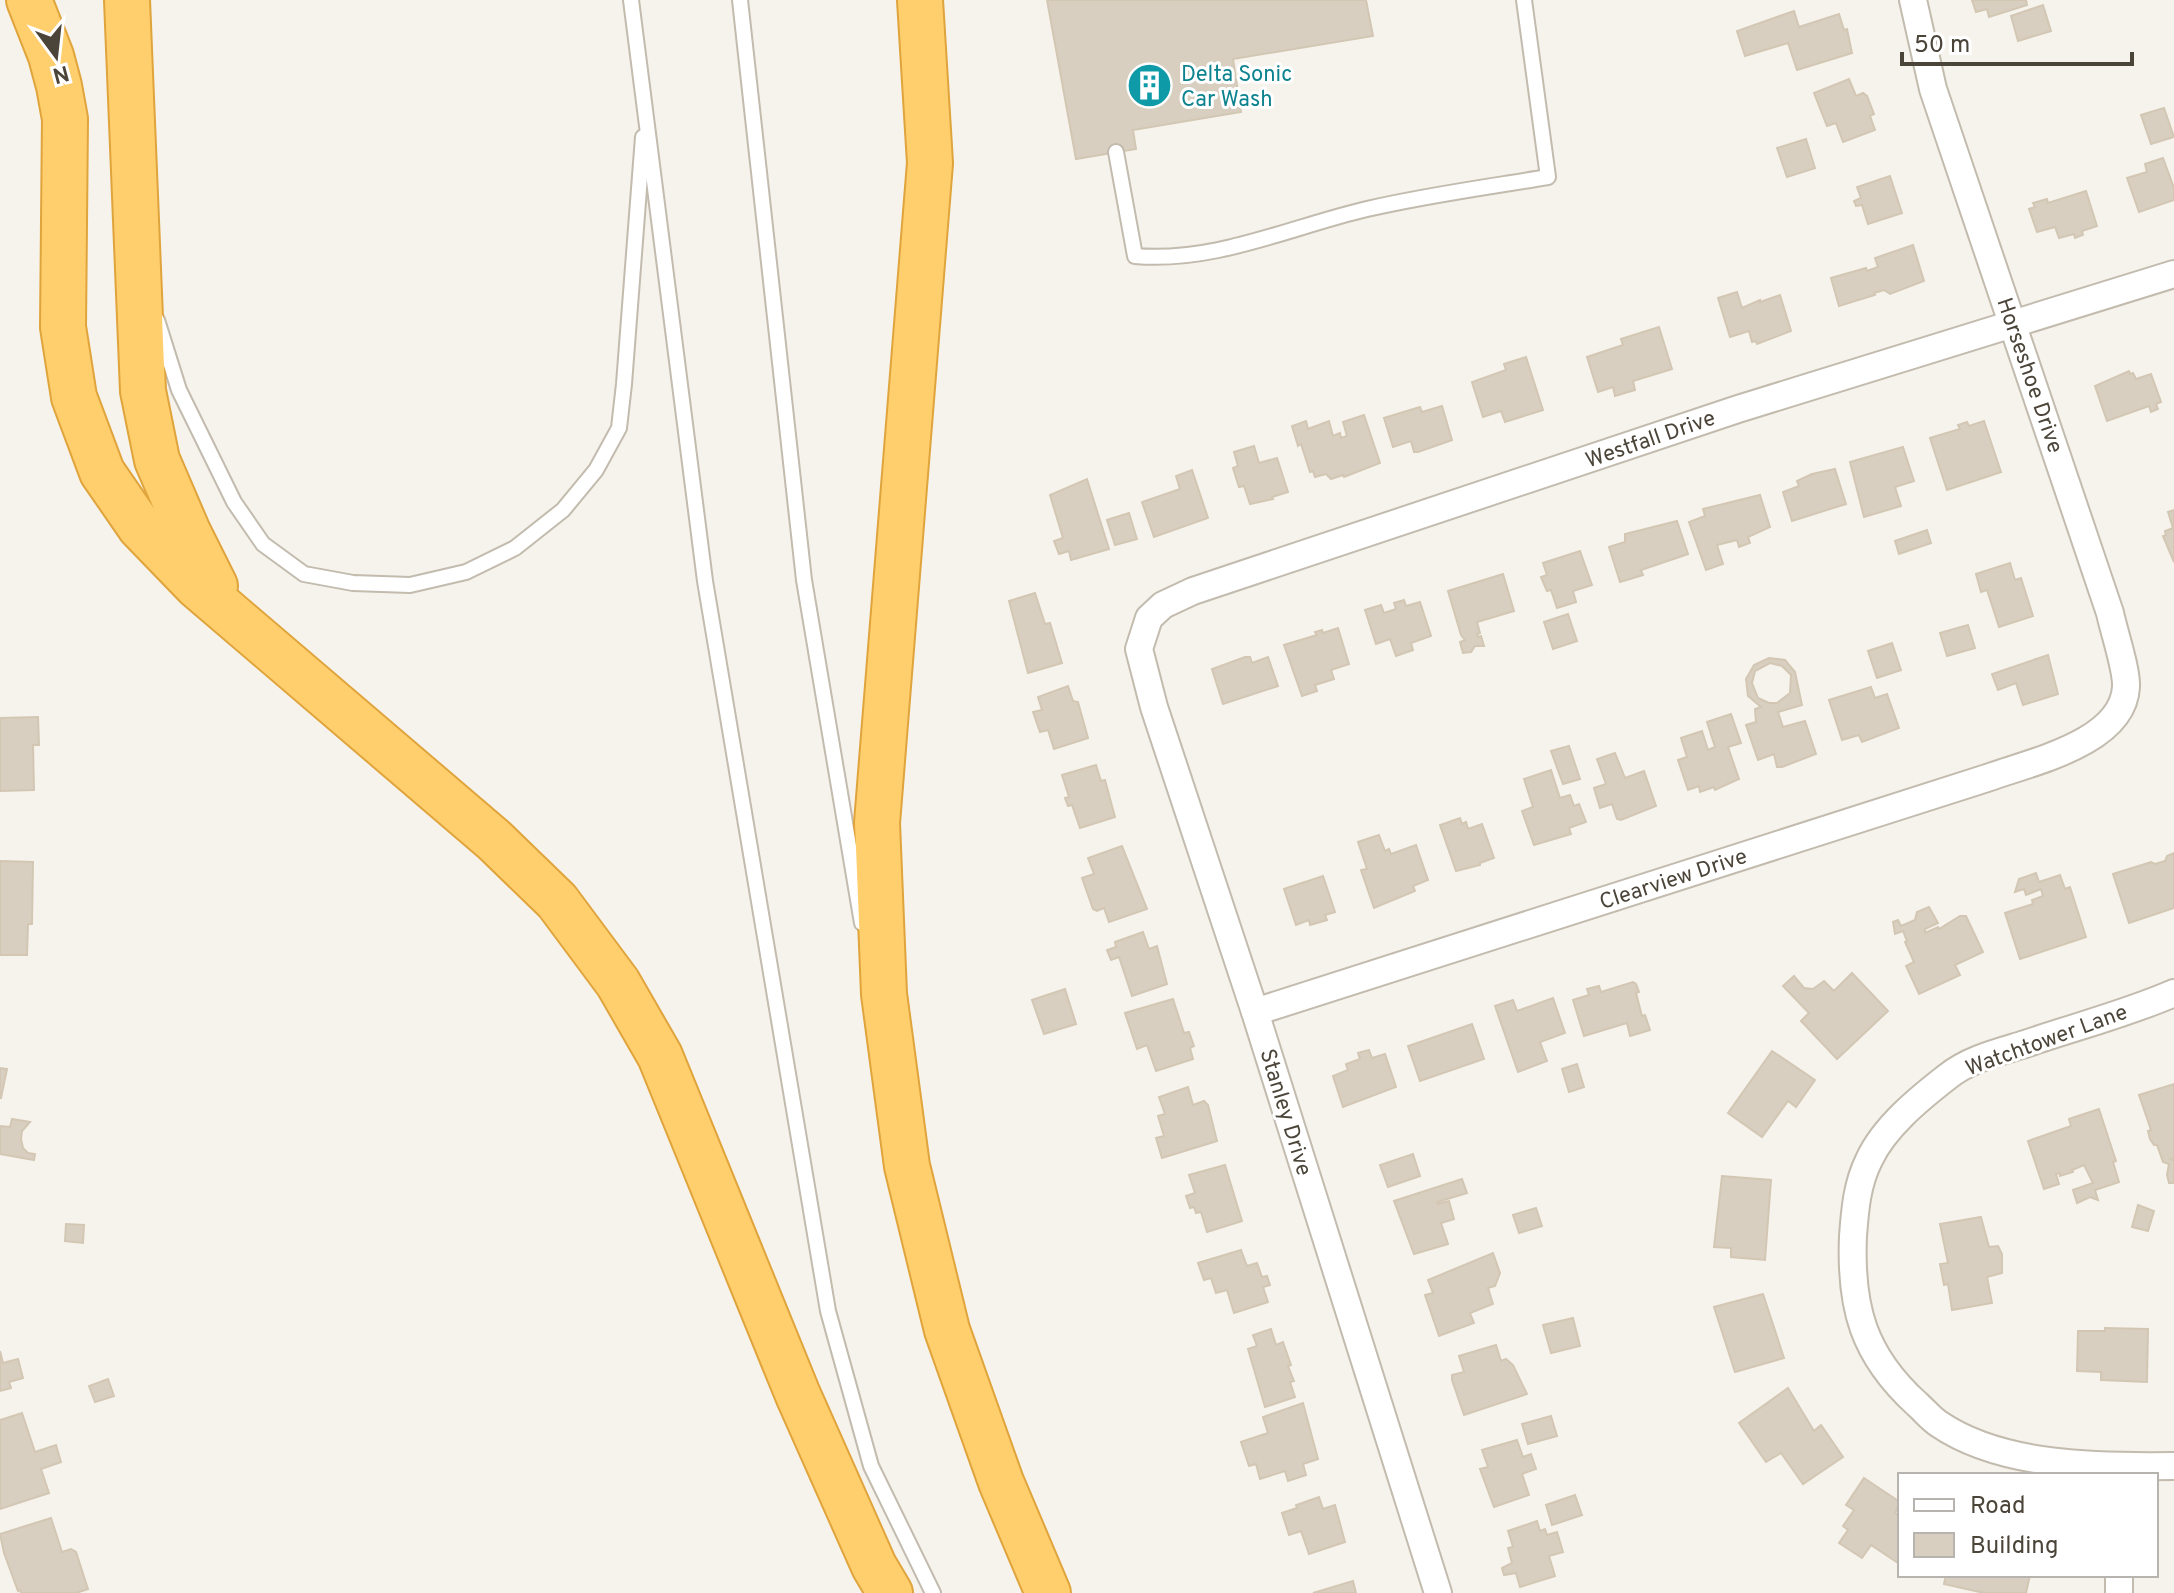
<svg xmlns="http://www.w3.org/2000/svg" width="2174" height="1593" font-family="Overpass,sans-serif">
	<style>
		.building { fill: #d8cfc1; stroke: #d3c7b4; stroke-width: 2; fill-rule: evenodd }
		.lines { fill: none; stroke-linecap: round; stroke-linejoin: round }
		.lane-casing { stroke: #c2bbae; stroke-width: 18 }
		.street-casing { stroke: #c2bbae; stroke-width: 30 }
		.highway-casing { stroke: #e0a43c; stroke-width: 48 }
		.lane { stroke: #fff; stroke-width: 14 }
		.street { stroke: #fff; stroke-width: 26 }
		.highway { stroke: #ffcf6e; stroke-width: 44 }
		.labels { text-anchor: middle; stroke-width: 6; stroke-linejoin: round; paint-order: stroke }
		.culture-label { font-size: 22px; fill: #0d838f; stroke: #fff; text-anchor: start }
		.street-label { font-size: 22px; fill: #4b4439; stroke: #fff }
	</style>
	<rect width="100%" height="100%" fill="#f6f3ec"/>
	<g class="building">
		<path d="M1047,0H1366L1373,36L1233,59L1241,112L1133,130L1136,149L1076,159Z"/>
		<path d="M1972,0H2026L2027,5L1989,17L1987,9L1976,12Z"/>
		<path d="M2043,5L2051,31L2018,41L2011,16Z"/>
		<path d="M1794,11L1799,27L1839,14L1844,30L1847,29L1852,53L1797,70L1788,43L1745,56L1737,31Z"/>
		<path d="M1849,79L1856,96L1863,93L1867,96L1874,114L1870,116L1875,130L1843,142L1836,123L1827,126L1814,93Z"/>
		<path d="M2164,108L2174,137L2151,144L2141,115Z"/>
		<path d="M1806,139L1815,168L1787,177L1777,148Z"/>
		<path d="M2163,158L2174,188V200L2139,212L2127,178L2147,172L2145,164Z"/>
		<path d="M1890,176L1902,213L1868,224L1862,205L1856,206L1854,201L1861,198L1857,187Z"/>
		<path d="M2086,191L2097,226L2082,231L2083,235L2075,238L2074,234L2059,238L2055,227L2037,232L2029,209L2035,207L2033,203L2047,199L2048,203Z"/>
		<path d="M1913,245L1924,281L1890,294L1884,290L1874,293L1875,295L1839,306L1831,278L1866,268L1867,271L1878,267L1875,258Z"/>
		<path d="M1737,292L1742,308L1760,300V302L1780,295L1791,331L1757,344L1756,341L1752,342L1749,331L1730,337L1718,298Z"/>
		<path d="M1659,327L1672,369L1633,381L1635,390L1615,396L1613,387L1598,392L1587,357L1623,345L1621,339Z"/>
		<path d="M1526,357L1543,410L1505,422L1501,411L1483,417L1472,382L1506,370L1504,364Z"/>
		<path d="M2129,371L2130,374L2133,373L2136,379L2151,374L2161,402L2156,404L2158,409L2151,412L2149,406L2107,421L2095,386Z"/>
		<path d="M1442,406L1452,440L1418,452H1414L1411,441L1393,447L1384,418L1420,407L1422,412Z"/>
		<path d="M1364,415L1380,463L1344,477L1343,475L1331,479L1326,474L1315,477L1313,471L1310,472L1301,444L1298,446L1292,426L1306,421L1308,429L1329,421L1333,436L1340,433L1341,438L1347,436L1343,422Z"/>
		<path d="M1984,421L2001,472L1947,490L1930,438L1960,429L1958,425L1967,422L1969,426Z"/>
		<path d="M1254,446L1259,463L1277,458L1288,492L1272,497L1273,499L1250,504L1244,486L1239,487L1233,468L1238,466L1234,452Z"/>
		<path d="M1903,447L1914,481L1895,487L1901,506L1864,517L1850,462Z"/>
		<path d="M1835,469L1846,504L1792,521L1783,492L1799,486L1797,481L1812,474Z"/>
		<path d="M1192,470L1208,518L1154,537L1142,502L1180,489L1176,476Z"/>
		<path d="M1087,479L1109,549L1071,560L1069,551L1059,554L1054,541L1063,538L1050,495Z"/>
		<path d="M1760,495L1770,527L1748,537L1750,543L1739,547L1737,540L1717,545L1723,564L1706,570L1689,522L1705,516L1703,509Z"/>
		<path d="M2174,510V562L2163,536L2166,535L2165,531L2173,528L2168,512Z"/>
		<path d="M1129,513L1137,539L1115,545L1107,520Z"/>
		<path d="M1677,521L1688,554L1641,570L1643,575L1620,582L1609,547L1625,542V534Z"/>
		<path d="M1927,530L1931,543L1899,554L1895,541Z"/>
		<path d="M1580,551L1592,585L1573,591L1576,602L1557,608L1551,590L1547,591L1541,577L1547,575L1543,563Z"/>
		<path d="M2010,563L2015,580L2021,578L2033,616L1999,627L1987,590L1981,592L1976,574Z"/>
		<path d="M1503,574L1514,611L1477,622L1480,633L1477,634L1478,637L1481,636L1484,646H1475L1471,652L1463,653L1460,642L1465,640L1461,635L1448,591Z"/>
		<path d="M1035,593L1045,624L1050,623L1062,663L1028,673L1009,601Z"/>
		<path d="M1404,600L1406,606L1420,602L1431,636L1411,643L1413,650L1396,656L1390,639L1376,644L1365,610L1381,605L1384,613L1396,609L1394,603Z"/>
		<path d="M1568,614L1577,641L1553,649L1544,622Z"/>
		<path d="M1968,625L1975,648L1947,656L1940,633Z"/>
		<path d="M1338,628L1349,664L1331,670L1334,679L1315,685L1317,691L1302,696L1284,645L1317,635L1315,632L1322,630L1323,633Z"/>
		<path d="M1892,643L1901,670L1877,678L1868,651Z"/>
		<path d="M2048,655L2058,694L2023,705L2016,683L1998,690L1992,674Z"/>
		<path d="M1245,657H1250L1252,663L1268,657L1278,686L1223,704L1212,669Z"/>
		<path d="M1769,658L1785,660L1795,672L1802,705L1778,712L1783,727L1805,721L1816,754L1782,767H1777L1774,754L1758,760L1746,725L1756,722L1755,709L1761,707L1748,696L1746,679L1754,665ZM1770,663L1782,666L1791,675L1790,693L1777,703H1769L1758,698L1752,683L1755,671Z"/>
		<path d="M1068,686L1073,701L1078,702L1088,738L1054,749L1048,730L1040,732L1033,712L1042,710L1038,697Z"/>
		<path d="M1871,687L1875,698L1887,694L1899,728L1862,742L1859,735L1842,740L1829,700Z"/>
		<path d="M1731,714L1741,743L1728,747L1739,779L1715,790L1714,787L1700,792L1699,786L1688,790L1678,760L1687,757L1681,738L1702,731L1708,750L1715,747L1707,722Z"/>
		<path d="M38,717L39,745H33L34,790L0,791V718Z"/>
		<path d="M1569,746L1580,779L1563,784L1551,751Z"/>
		<path d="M1615,753L1625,778L1644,771L1656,806L1621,820L1617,819L1612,804L1600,808L1594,788L1606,784L1597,759Z"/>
		<path d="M1096,765L1101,781L1105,780L1115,817L1080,828L1072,805L1068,806L1065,798L1069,797L1062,775Z"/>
		<path d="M1551,770L1560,798L1570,795L1574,806L1579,804L1586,822L1569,828L1571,834L1534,845L1522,811L1533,807L1524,779Z"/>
		<path d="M1460,818L1462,824L1466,822L1468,829L1482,824L1494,858L1480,863V865L1456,871L1440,825Z"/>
		<path d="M1379,835L1385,851L1389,849L1391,854L1416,845L1428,880L1413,886L1415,891L1374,908L1361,870L1367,869L1358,842Z"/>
		<path d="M1122,846L1147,909L1109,922L1104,908L1097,911L1093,909L1082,878L1094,874L1088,858Z"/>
		<path d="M2174,853V908L2129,923L2113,874L2151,862L2155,864L2165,861L2167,856Z"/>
		<path d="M0,861L33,862L32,924H28L27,955H0Z"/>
		<path d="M2036,873L2039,882L2060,875L2065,889L2070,887L2086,937L2020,959L2005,913L2033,904L2032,900L2043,896L2041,889L2026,895L2024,889L2015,892L2019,879Z"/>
		<path d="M1323,876L1335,912L1325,915L1327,920L1310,925L1309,920L1296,925L1284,889Z"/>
		<path d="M1929,907L1938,923L1925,929V933L1938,927L1939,929L1960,916H1966L1983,952L1955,965L1960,975L1919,994L1906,966L1914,962L1905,942L1907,941L1903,931L1895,934L1893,922L1898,920L1901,926L1915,920L1917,912Z"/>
		<path d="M1143,932L1149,949L1157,946L1167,984L1132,996L1119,957L1111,960L1107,950L1116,947L1115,942Z"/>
		<path d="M1852,973L1888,1011L1837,1059L1801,1021L1809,1013L1783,986L1794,976L1804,988L1813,989L1824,981L1834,991Z"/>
		<path d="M1633,982L1636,984L1639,992L1636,993L1642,1016L1645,1015L1650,1030L1630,1036L1627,1023L1584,1036L1573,1000L1589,995L1587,989L1599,986L1601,992Z"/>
		<path d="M1065,989L1076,1024L1044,1034L1032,1000Z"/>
		<path d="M1553,998L1565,1033L1540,1042L1547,1061L1518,1072L1495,1006L1513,1000L1517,1011Z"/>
		<path d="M1173,999L1184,1033L1189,1032L1194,1046L1190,1048L1193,1059L1156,1071L1147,1045L1137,1049L1125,1013Z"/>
		<path d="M1472,1024L1484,1059L1420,1081L1408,1046Z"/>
		<path d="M1369,1050L1372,1058L1385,1054L1396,1087L1343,1107L1333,1076L1348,1070L1346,1064L1360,1059L1358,1053Z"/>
		<path d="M1772,1051L1815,1080L1796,1107L1788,1101L1762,1137L1728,1113Z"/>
		<path d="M1577,1064L1584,1087L1569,1092L1562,1069Z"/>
		<path d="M0,1068L7,1069L1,1098H0Z"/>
		<path d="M2174,1084V1159H2171L2174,1161V1183H2169L2167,1175L2169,1164L2163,1162L2157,1145H2154L2150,1139L2148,1131L2151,1130L2139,1095Z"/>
		<path d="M1188,1087L1193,1105L1204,1101L1208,1105L1217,1141L1162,1158L1156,1138L1164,1136L1158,1116L1165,1114L1159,1097Z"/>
		<path d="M2099,1109L2116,1161L2113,1162L2119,1182L2095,1190L2098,1200L2090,1197L2077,1203L2073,1190L2093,1183L2084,1165L2072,1170L2073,1172L2060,1176V1173L2056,1174L2059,1184L2044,1189L2028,1141L2071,1126L2069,1119Z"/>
		<path d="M12,1119L30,1122L22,1131L21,1139L23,1148L28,1153L35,1154L34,1160L0,1154V1126L10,1127Z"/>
		<path d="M1413,1154L1420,1176L1388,1187L1380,1165Z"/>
		<path d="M1225,1165L1242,1221L1207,1232L1201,1212L1196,1213L1194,1207L1190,1208L1186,1196L1195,1193L1189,1175Z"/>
		<path d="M1722,1176L1771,1180L1765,1260L1731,1257V1248L1714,1247Z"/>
		<path d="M1462,1179L1467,1193L1437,1202L1438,1204L1449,1201L1454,1219L1441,1223L1448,1244L1414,1254L1394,1201Z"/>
		<path d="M2138,1205L2154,1211L2148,1231L2132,1227Z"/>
		<path d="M1536,1208L1542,1226L1519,1233L1513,1215Z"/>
		<path d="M1981,1217L1989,1247L1998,1246L2002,1254V1273L1987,1277L1992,1303L1952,1310L1948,1284L1944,1285L1940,1264L1948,1263L1940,1224Z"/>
		<path d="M66,1224L84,1225L83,1243L65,1241Z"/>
		<path d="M1241,1250L1247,1266L1257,1263L1262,1277L1267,1276L1270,1285L1263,1287L1268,1302L1234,1313L1227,1290L1216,1293L1211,1278L1204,1280L1198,1263Z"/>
		<path d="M1493,1253L1500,1273L1495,1286L1488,1288L1493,1304L1470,1313L1474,1323L1439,1336L1425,1295L1433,1293L1428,1280Z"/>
		<path d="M1763,1294L1784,1358L1735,1372L1714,1307Z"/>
		<path d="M1573,1318L1580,1346L1551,1353L1543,1325Z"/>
		<path d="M2105,1328L2148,1329L2147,1382L2101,1380V1372L2077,1371L2078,1331H2105Z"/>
		<path d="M1271,1329L1276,1345L1283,1342L1291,1365L1288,1366L1294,1381L1290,1382L1295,1397L1265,1407L1248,1349L1257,1346L1253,1335Z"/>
		<path d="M1496,1345L1501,1361L1506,1359L1513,1365L1527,1394L1464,1415L1452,1380V1375L1464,1372L1459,1356Z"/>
		<path d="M0,1351L3,1363L18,1359L23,1378L9,1382L11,1388L0,1391Z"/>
		<path d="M108,1379L114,1396L95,1402L89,1386Z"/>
		<path d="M1788,1388L1814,1431L1821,1425L1843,1457L1803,1484L1781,1453L1766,1462L1739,1423Z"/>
		<path d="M1303,1403L1318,1459L1303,1464L1306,1475L1288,1481L1285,1471L1260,1479L1256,1464L1249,1466L1241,1442L1268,1433L1263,1417Z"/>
		<path d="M22,1413L35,1452L56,1445L61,1462L41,1469L49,1493L0,1509V1420Z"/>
		<path d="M1551,1416L1557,1436L1528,1444L1522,1424Z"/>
		<path d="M1517,1440L1523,1457L1531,1454L1536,1469L1522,1474L1529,1495L1494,1507L1480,1469L1488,1467L1482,1450Z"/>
		<path d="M1864,1478L1900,1502L1895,1513L1900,1516L1898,1563L1871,1545L1862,1558L1839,1543L1848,1530L1843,1526L1854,1510L1846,1505Z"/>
		<path d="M1575,1495L1582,1515L1552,1525L1546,1505Z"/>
		<path d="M1319,1497L1323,1509L1335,1505L1345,1542L1309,1554L1301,1531L1289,1535L1282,1513L1297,1508L1296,1505Z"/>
		<path d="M51,1518L62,1552L71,1549L76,1552L88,1589L76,1593H21L20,1590L18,1591L4,1553L0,1534Z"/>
		<path d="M1537,1521L1540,1531L1545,1529L1547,1535L1557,1532L1563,1552L1549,1556L1555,1576L1520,1587L1516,1573L1504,1575L1502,1568L1512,1563L1508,1548L1513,1547L1508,1531Z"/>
		<path d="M1946,1575H2030L2026,1593H1984L1944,1584Z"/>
		<path d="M1353,1581L1356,1593H1313Z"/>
	</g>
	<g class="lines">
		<defs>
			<g id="lane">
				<path d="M631,0L705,581L828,1311L871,1466L933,1593"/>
				<path d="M740,0L804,580L862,923"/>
				<path d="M1116,152L1135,256C1215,263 1290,227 1367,209C1427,195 1488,187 1548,177L1524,0"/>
				<path d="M157,320L179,390L234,502L263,544L304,574L353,583L410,585L466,572L515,548L563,510L596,470L619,428L624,384L643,137"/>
			</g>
			<g id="street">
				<path d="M2174,993C2126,1014 2074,1027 2025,1044C1999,1052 1969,1059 1947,1077C1920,1098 1884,1127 1869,1160C1857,1184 1855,1209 1853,1236C1850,1307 1863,1355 1917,1404C1924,1410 1931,1419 1939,1424C2002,1467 2100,1467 2174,1466"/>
				<path d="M1255,1012L1987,778C2031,762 2123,743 2126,687C2127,670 2114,632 2110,613L1933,89L1913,0"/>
				<path d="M1438,1593L1255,1012L1154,707L1139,649L1149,618L1163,605L1193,591L1738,409L2174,274"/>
				<path d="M2119,1593V1575"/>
			</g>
			<g id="highway">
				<path d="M29,0L51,56L59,86L65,119L63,327L74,397L102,472L140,527L197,586L494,840L557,901L618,983L660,1056L798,1395L874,1566L890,1593"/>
				<path d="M127,0L143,391L157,460L188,532L215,586"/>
				<path d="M920,0L930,163L877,823L884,994L907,1166L947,1330L1001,1482L1048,1593"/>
			</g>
		</defs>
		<use href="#lane" class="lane-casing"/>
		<use href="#street" class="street-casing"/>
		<use href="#highway" class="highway-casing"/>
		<use href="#lane" class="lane"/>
		<use href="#street" class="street"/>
		<use href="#highway" class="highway"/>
	</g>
	<defs>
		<symbol id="building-disc" viewBox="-11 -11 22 22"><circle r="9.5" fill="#0f9aa8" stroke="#fff"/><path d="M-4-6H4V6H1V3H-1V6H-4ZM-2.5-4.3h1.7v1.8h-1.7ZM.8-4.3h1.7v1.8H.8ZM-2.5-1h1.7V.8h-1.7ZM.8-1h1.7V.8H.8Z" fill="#fff"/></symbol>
	</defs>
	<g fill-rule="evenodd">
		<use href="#building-disc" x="1124" y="60" width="51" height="51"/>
	</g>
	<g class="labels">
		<g class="culture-label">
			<text x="1181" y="81">Delta Sonic<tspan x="1181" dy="25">Car Wash</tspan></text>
		</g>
		<g class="street-label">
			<text transform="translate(2031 375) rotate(71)" y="8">Horseshoe Drive</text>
			<text transform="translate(1650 438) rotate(-19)" y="8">Westfall Drive</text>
			<text transform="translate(1673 878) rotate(-18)" y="8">Clearview Drive</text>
			<text transform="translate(2046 1039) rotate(-20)" y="8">Watchtower Lane</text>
			<text transform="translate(1287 1112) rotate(73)" y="8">Stanley Drive</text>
		</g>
	</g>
	<rect x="1898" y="1473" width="260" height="104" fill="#ffffff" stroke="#b7b4b0" stroke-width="2"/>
	<rect x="1914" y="1499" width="40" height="12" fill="#ffffff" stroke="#b7b4b0" stroke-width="2"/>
	<text x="1970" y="1513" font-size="24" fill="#4b4439">Road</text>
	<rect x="1914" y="1533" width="40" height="24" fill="#d8cfc1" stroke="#b7b4b0" stroke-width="2"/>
	<text x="1970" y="1553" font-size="24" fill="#4b4439">Building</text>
	<g transform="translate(56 56) rotate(165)" stroke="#ffffff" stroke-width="6" paint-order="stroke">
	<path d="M0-6L14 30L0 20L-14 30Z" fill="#4b4439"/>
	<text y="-12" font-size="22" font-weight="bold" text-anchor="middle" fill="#4b4439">N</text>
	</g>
	<path d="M1902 52v12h230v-12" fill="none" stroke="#4b4439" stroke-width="4"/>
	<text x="1914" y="52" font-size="24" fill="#4b4439" stroke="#ffffff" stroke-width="6" paint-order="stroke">50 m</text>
</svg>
